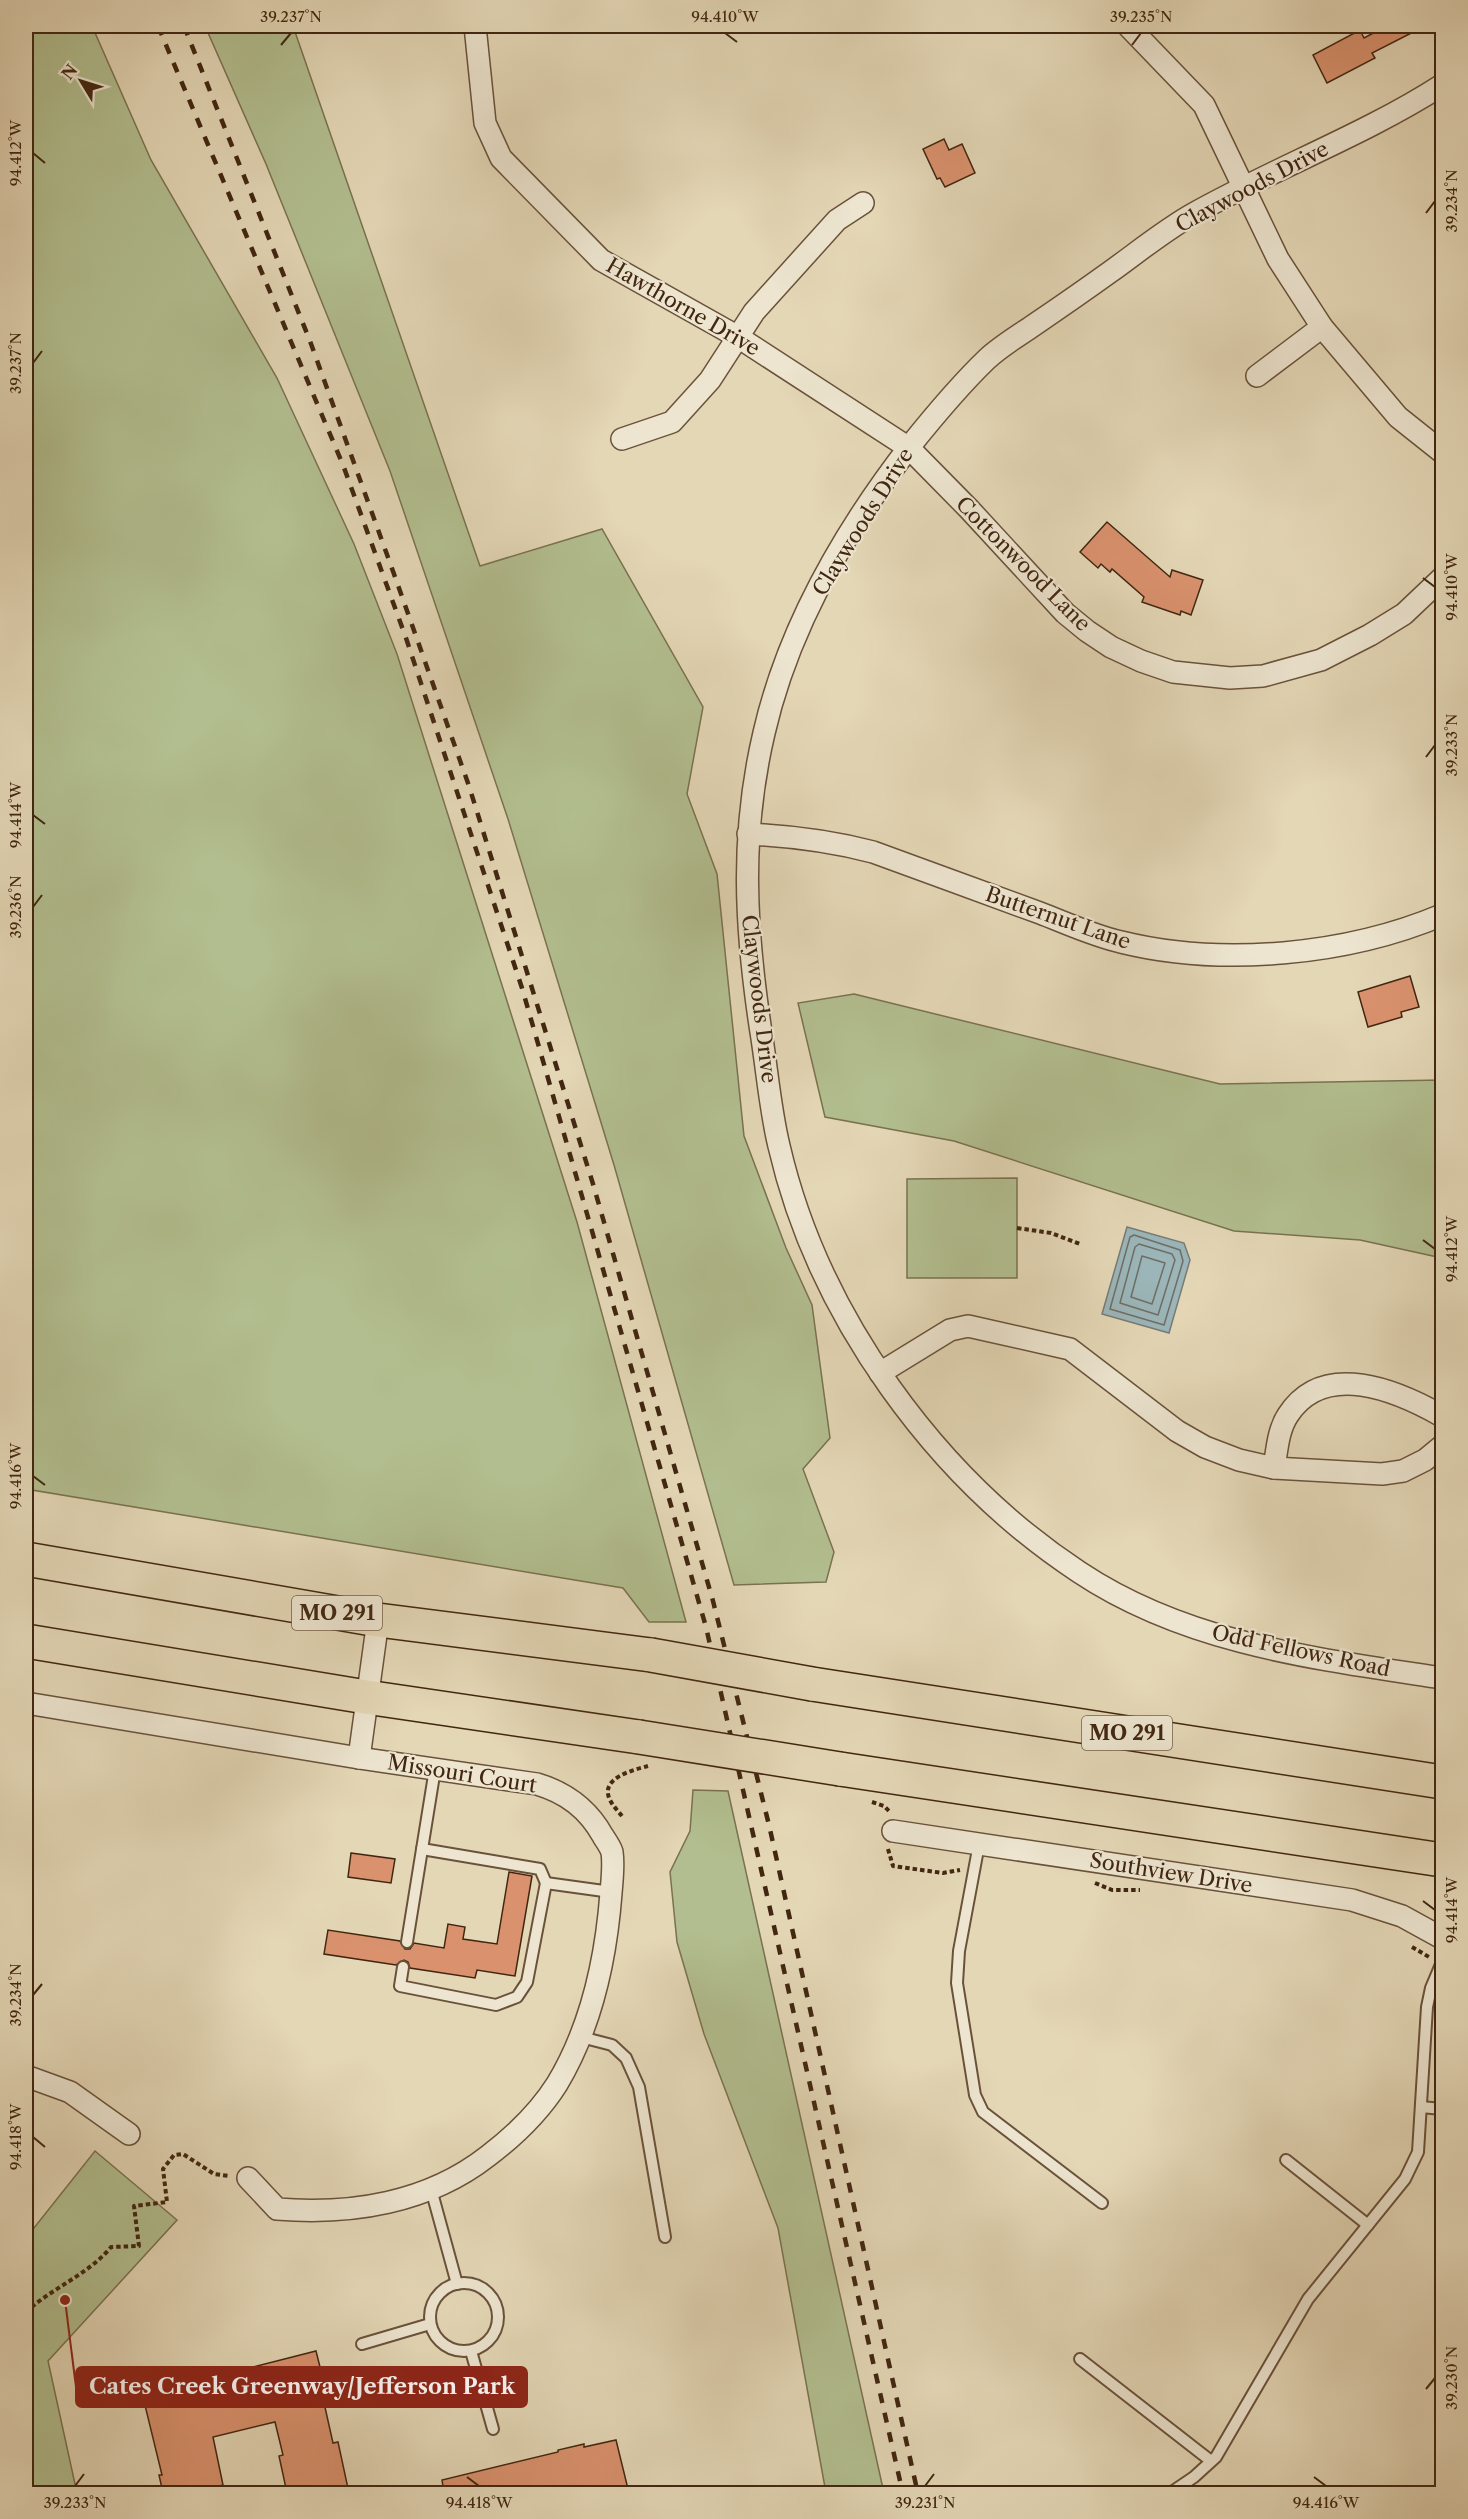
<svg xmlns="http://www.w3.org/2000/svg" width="1468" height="2519" font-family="'Libre Caslon Text',serif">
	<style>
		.green { fill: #b2be8f; stroke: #7a7250; stroke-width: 1.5 }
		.water { fill: #9bb6ba; stroke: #777c76; stroke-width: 1.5 }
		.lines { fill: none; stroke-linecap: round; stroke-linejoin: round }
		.shore { stroke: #6e6e66; stroke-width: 1.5 }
		.building { fill: #da926e; stroke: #412611; stroke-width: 1.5 }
		.service-casing { stroke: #6a523a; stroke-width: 14 }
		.minor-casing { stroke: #6a523a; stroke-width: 24 }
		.trunk-casing { stroke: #412611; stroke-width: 36 }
		.path { stroke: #412611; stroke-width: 4; stroke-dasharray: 4.5 3; stroke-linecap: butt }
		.service { stroke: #ede5d0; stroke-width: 10 }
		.minor { stroke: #ede5d0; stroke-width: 21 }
		.trunk { stroke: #e4d7b6; stroke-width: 33 }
		.rail { stroke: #412611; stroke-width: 4.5; stroke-dasharray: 10 10; stroke-linecap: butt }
		.trunk-bridge-casing { stroke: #412611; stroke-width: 36; stroke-linecap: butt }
		.trunk-bridge { stroke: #e4d7b6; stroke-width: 33 }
		.ticks { fill: none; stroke: #412611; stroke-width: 2 }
		.labels { text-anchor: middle; stroke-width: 4.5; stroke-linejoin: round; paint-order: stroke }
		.shield { fill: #ede5d0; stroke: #755f4a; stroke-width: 1.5 }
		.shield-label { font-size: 20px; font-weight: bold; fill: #412611 }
		.street-label { font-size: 21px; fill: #412611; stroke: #ede5d0 }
		.leader { fill: none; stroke: #8f2418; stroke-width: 2 }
		.callout-dot { fill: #8f2418; stroke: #ede5d0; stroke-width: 2 }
		.callout { fill: #8f2418; stroke: #8f2418; stroke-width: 2 }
		.callout-label { font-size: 22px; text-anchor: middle; font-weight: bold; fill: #fff }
		.neatline { fill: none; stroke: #412611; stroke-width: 2 }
		.ticks-label { font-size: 15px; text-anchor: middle; fill: #412611 }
	</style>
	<rect width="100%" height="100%" fill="#e4d7b6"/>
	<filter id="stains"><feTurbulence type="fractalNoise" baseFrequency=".00333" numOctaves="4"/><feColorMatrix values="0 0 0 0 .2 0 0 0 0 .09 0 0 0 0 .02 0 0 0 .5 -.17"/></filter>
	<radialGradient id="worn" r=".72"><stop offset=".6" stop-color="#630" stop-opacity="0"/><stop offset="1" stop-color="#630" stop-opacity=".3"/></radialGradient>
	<g class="green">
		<path d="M26,26H92L151,160L277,378L354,544L397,654L577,1222L686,1622H649L623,1588L26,1489Z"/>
		<path d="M205,26H293L480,566L602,529L703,707L687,794L717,874L744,1136L786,1248L812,1305L830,1438L803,1469L834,1552L826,1582L734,1585L614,1165L508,819L390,471L266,164Z"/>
		<path d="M854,994L1220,1084L1442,1080V1258L1360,1240L1234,1231L954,1141L825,1117L798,1003Z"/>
		<path d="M1017,1178V1278H907V1179Z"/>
		<path d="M693,1790L728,1791L884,2493H826L778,2228L704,2034L677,1942L670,1872L690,1831Z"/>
		<path d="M95,2151L177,2220L48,2361L77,2493H26V2238Z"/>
	</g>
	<path class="water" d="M1127,1227L1184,1243L1190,1260L1169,1333L1102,1314Z"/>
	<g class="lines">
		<g class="shore">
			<path d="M1134,1235L1180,1250L1183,1261L1164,1325L1110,1309L1130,1237Z"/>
			<path d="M1139,1244L1172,1254L1175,1260L1158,1315L1120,1303L1135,1247Z"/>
			<path d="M1142,1256L1165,1263L1152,1304L1131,1297Z"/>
		</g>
	</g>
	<g class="building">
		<path d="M1387,26H1425L1372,53L1375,58L1327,83L1313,55L1360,30L1364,38Z"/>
		<path d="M944,139L949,150L962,144L975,173L945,187L940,178L937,179L923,149Z"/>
		<path d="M1107,522L1170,577L1172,570L1203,580L1191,615L1181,611L1180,615L1142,602L1144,597L1112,569L1110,572L1101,564L1098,568L1080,552Z"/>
		<path d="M1410,976L1419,1007L1401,1012L1402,1017L1368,1027L1358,992Z"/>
		<path d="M351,1853L395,1859L391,1883L348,1877Z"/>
		<path d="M509,1872L532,1876L515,1976L477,1970L475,1978L410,1968L408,1962L404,1960L396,1965L324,1954L328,1930L400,1941L405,1949H410L414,1943L444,1948L448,1924L465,1927L463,1939L497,1944Z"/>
		<path d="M316,2351L322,2375L318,2376L333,2443L338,2442L349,2493H287L279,2456L283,2455L275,2422L213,2437L223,2485L219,2486L221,2493H163L159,2475H162L142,2393L201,2376L202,2380Z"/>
		<path d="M616,2440L629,2493H444L442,2480L558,2452V2450L584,2444V2447Z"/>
	</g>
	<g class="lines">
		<defs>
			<g id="service">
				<path d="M979,1844L959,1951L957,1983L975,2095L983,2112L1102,2203"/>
				<path d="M422,1849L540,1869L546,1883"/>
				<path d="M407,1942L435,1769"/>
				<path d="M403,1967L400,1986L496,2005L517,1997L527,1982L546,1883L611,1892"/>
				<path d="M581,2037L612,2045L626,2058L639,2087L665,2237"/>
				<path d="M1421,2107L1442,2109"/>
				<path d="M1286,2160L1368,2225"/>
				<path d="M431,2189L457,2284"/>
				<circle cx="464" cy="2317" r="34"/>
				<path d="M362,2344L430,2324"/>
				<path d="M471,2351L493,2429"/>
				<path d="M1080,2359L1211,2461"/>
				<path d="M1169,2494L1194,2477L1216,2457L1308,2299L1405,2179L1418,2152L1427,2007L1431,1988L1442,1962"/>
			</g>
			<g id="minor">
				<path d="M475,26L485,123L501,158L601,260L738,337L909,448L969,509L1065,613L1087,631L1111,647L1141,661L1173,672L1230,678L1263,676L1321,660L1370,635L1404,614L1442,578"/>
				<path d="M1128,26L1204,105L1278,259L1322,327L1398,417L1442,452"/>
				<path d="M1442,85C1366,134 1275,168 1195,213C1166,229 1138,252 1110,272C1085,290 1059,308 1034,325C1018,336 1001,346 987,359C960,385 934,416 910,446C845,530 788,628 764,733C740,835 745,928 761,1032C767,1069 770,1109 779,1146C818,1315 935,1477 1079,1572C1187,1644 1317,1659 1442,1678"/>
				<path d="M1257,376L1322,327"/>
				<path d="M622,439L672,422L710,380L754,312L837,220L863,203"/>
				<path d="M748,834C791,836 831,841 873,852C929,872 984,893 1040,913C1066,923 1094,936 1121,942C1222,967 1347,955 1442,915"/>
				<path d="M880,1373L950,1330L968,1326L1070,1349L1177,1431L1205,1447L1239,1460L1274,1468L1382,1474L1403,1471L1425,1460L1442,1446"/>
				<path d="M1274,1468C1277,1450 1278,1430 1288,1415C1324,1359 1398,1391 1442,1416"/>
				<path d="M26,1703L359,1758L537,1784C567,1793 588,1809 603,1836C606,1841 610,1846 612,1852C614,1865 612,1880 611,1893C606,1959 592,2026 557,2084C540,2111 513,2137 488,2156C428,2203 351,2215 277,2209L248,2178"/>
				<path d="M359,1758L378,1620"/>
				<path d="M893,1831L1352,1900L1402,1916L1442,1938"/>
				<path d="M26,2076L70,2092L129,2134"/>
			</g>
			<g id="trunk">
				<path d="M26,1559L378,1620L651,1655"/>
				<path d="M26,1641L366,1697L639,1737"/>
				<path d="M812,1684L1442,1782"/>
				<path d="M840,1769L1442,1860"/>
			</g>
		</defs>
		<use href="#service" class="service-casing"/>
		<use href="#minor" class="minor-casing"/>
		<use href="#trunk" class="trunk-casing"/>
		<g class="path">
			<path d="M1017,1228L1051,1233L1080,1244"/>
			<path d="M872,1802L884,1806L891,1813"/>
			<path d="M622,1816C618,1811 613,1806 610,1800C599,1778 633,1770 648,1766"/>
			<path d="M888,1849L893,1866L943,1873L960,1870"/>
			<path d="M1095,1883L1112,1890H1140"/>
			<path d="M1412,1947L1429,1957"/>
			<path d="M26,2312C52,2288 89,2274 111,2247L139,2246L134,2206L167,2202L163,2169L174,2155L183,2154L214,2174L229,2176"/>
		</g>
		<use href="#service" class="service"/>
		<use href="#minor" class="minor"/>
		<use href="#trunk" class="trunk"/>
		<g class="rail">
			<path d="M158,26L343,465L406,638L522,988L706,1627L903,2494"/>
			<path d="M184,26L310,341L394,574L469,786L593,1184L713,1601L769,1825L918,2494"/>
		</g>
		<defs>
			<g id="trunk-bridge">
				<path d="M651,1655L812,1684"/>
				<path d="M639,1737L840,1769"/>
			</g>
		</defs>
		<use href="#trunk-bridge" class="trunk-bridge-casing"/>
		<use href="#trunk-bridge" class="trunk-bridge"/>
	</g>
	<path class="ticks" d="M725,33L737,42M281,45L291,33M1132,45L1141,33M33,153L45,163M1426,213L1435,201M33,363L42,351M1423,578L1435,587M1426,757L1435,745M33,815L45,824M33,907L42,895M1423,1240L1435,1249M33,1476L45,1485M1423,1901L1435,1910M33,1995L42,1984M33,2137L45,2147M1426,2389L1435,2378M467,2477L479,2486M1314,2477L1326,2486M75,2486L84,2474M925,2486L934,2474"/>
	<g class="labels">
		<g class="shield">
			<rect x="292" y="1596" width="90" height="34" rx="4.5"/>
			<rect x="1082" y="1716" width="90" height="34" rx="4.5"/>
		</g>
		<g class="shield-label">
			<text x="337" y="1620">MO 291</text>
			<text x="1127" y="1740">MO 291</text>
		</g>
		<g class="street-label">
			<text transform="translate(1252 187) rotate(-28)" y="7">Claywoods Drive</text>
			<text transform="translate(683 307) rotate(30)" y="7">Hawthorne Drive</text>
			<text transform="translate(863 522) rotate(-58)" y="7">Claywoods Drive</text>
			<text transform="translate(1023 564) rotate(45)" y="7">Cottonwood Lane</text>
			<text transform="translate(1058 918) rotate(19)" y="7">Butternut Lane</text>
			<text transform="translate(759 999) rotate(83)" y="7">Claywoods Drive</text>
			<text transform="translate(1301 1651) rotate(12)" y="7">Odd Fellows Road</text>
			<text transform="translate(462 1774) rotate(9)" y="7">Missouri Court</text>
			<text transform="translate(1171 1873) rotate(9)" y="7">Southview Drive</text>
		</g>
	</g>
	<path class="leader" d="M65 2300L76 2387"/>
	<circle class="callout-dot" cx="65" cy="2300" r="6"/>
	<rect class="callout" x="76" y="2367" width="451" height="40" rx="6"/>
	<g class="callout-label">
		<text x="302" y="2394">Cates Creek Greenway/Jefferson Park</text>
	</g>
	<rect width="1468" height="2519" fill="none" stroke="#e4d7b6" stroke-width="66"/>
	<g transform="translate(81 81) rotate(308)" stroke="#ede5d0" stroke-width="4.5" paint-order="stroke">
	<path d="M0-4.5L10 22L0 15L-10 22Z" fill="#412611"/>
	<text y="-9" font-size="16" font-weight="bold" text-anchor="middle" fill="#412611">N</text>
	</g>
	<rect x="33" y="33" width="1402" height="2453" class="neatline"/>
	<g class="ticks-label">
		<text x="291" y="22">39.237°N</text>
		<text x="725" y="22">94.410°W</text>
		<text x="1141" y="22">39.235°N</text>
		<text transform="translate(16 153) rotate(-90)" y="5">94.412°W</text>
		<text transform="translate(1452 201) rotate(-90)" y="5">39.234°N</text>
		<text transform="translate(16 363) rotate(-90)" y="5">39.237°N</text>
		<text transform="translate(1452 587) rotate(-90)" y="5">94.410°W</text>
		<text transform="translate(1452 745) rotate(-90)" y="5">39.233°N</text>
		<text transform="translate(16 815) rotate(-90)" y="5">94.414°W</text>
		<text transform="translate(16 907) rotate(-90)" y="5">39.236°N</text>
		<text transform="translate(1452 1249) rotate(-90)" y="5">94.412°W</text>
		<text transform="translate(16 1476) rotate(-90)" y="5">94.416°W</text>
		<text transform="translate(1452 1910) rotate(-90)" y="5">94.414°W</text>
		<text transform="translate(16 1995) rotate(-90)" y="5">39.234°N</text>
		<text transform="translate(16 2137) rotate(-90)" y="5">94.418°W</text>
		<text transform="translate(1452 2378) rotate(-90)" y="5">39.230°N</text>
		<text x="75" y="2508">39.233°N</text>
		<text x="479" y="2508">94.418°W</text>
		<text x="925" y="2508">39.231°N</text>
		<text x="1326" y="2508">94.416°W</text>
	</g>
	<rect width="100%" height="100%" filter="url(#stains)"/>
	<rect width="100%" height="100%" fill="url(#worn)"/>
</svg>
